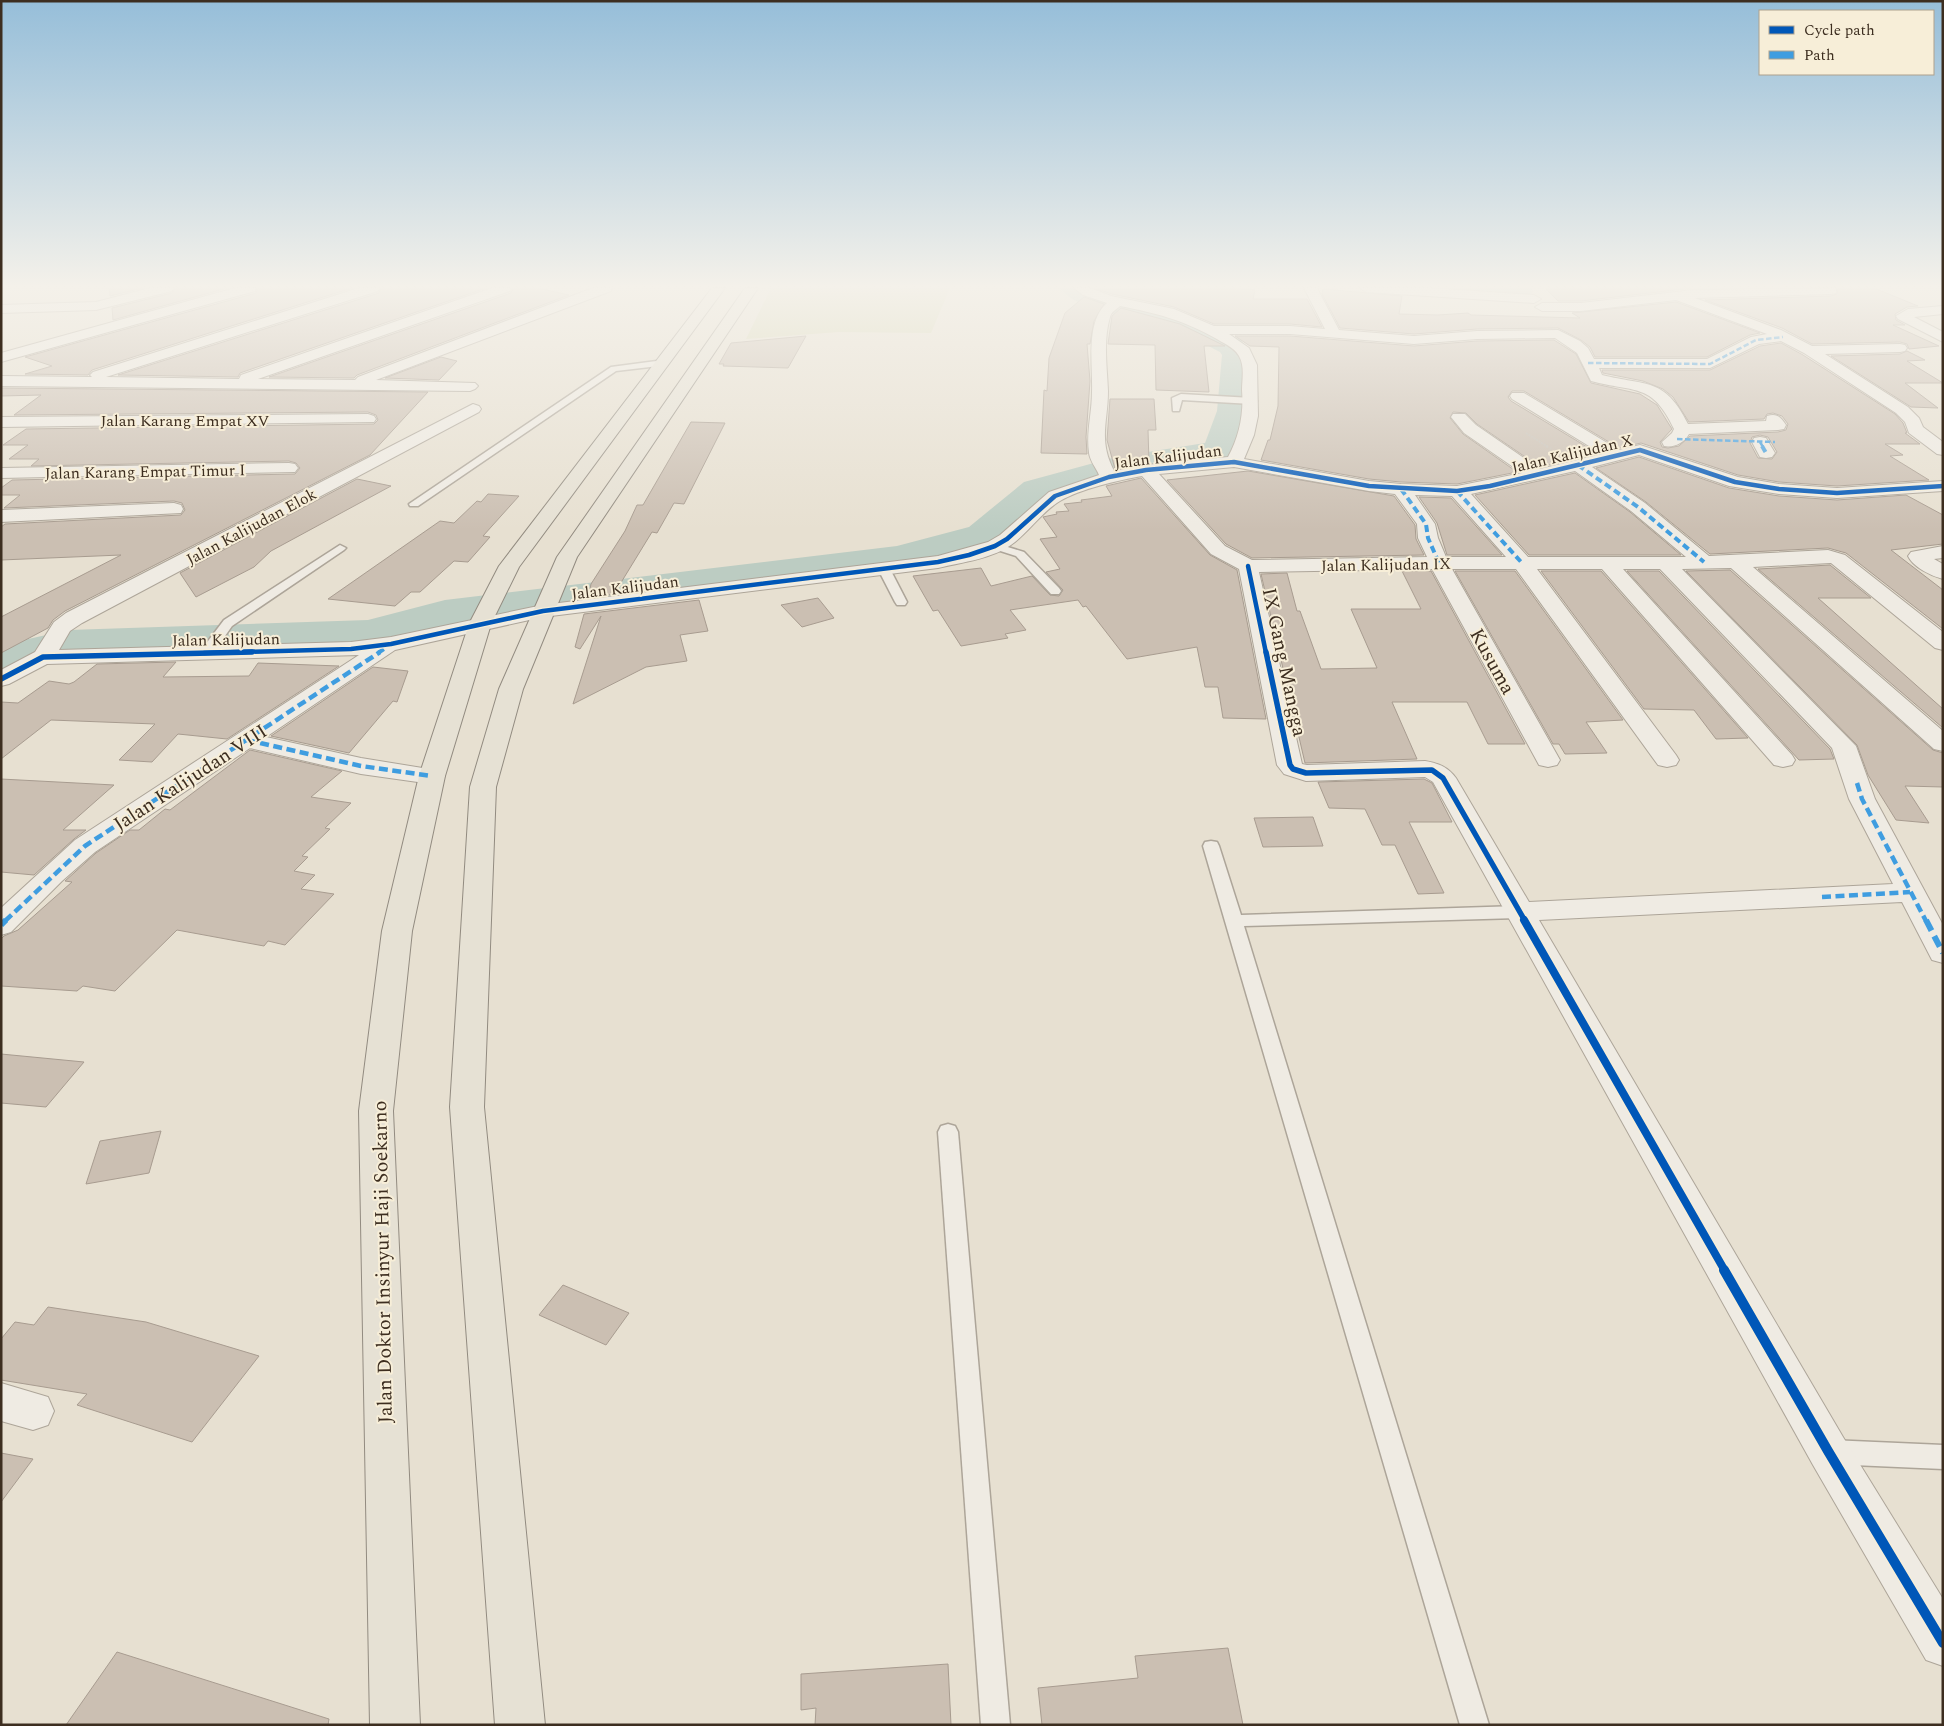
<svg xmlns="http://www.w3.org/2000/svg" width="1944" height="1726" font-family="Spectral,serif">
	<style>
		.green { fill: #d6d7b3 }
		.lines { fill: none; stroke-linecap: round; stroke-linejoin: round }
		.river { fill: #bcccc2; fill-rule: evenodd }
		.building { fill: #cbbfb2; stroke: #a89c90; fill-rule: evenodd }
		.lane-casing { stroke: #ada599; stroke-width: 3 }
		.street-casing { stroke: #ada599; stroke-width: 2 }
		.primary-casing { stroke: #928b80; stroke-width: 2 }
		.path-far1 { stroke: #c8c2b9; stroke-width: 2; stroke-dasharray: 2 1; stroke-linecap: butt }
		.path { stroke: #c8c2b9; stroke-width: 2.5; stroke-dasharray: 2.5 2; stroke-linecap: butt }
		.lane { fill: #efebe3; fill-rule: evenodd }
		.street { fill: #efebe3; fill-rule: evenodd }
		.primary { fill: #e6e1d4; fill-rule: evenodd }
		.quiet-far3 { stroke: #3f9de0; stroke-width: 2.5; stroke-dasharray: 5.5 2.5; stroke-linecap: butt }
		.quiet-far2 { stroke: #3f9de0; stroke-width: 4; stroke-dasharray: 7 4; stroke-linecap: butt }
		.quiet-far1 { stroke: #3f9de0; stroke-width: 4.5; stroke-dasharray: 9 4.5; stroke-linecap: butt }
		.quiet { stroke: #3f9de0; stroke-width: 6; stroke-dasharray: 12 6; stroke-linecap: butt }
		.cycleway-far3-casing { stroke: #f7eed8; stroke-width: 7 }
		.cycleway-far2-casing { stroke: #f7eed8; stroke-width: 9 }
		.cycleway-far1-casing { stroke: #f7eed8; stroke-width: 11 }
		.cycleway-casing { stroke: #f7eed8; stroke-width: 13 }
		.cycleway-far3 { stroke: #0057b8; stroke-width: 4.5 }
		.cycleway-far2 { stroke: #0057b8; stroke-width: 5.5 }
		.cycleway-far1 { stroke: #0057b8; stroke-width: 8 }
		.cycleway { stroke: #0057b8; stroke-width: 10 }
		.labels { text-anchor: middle; stroke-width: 4; stroke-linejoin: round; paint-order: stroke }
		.far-street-label { font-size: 16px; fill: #3d2e20; stroke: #f7eed8 }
		.street-label { font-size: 20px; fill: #3d2e20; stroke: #f7eed8 }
	</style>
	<rect width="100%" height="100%" fill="#e7e0d1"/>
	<path class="green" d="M771,288H950L931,333L839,332L746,339Z"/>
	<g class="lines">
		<g class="river">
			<path d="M1060,288H1094L1108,295L1192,316L1241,340L1252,355L1249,411L1237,451L1232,458L1163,472L1119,478L1050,498L997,543L899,570L447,625L369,646L69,656L23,666L1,673V645L69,630L368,620L445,600L897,546L969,527L1024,482L1116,457L1205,443L1217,411L1222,355L1220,352C1204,344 1188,334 1172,328C1144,318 1076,312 1060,288Z"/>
			<path d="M1459,288H1531L1533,291L1529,297C1510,301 1482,298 1463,294Z"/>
		</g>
	</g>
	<g class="building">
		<path d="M109,288H142L110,296Z"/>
		<path d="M175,288H227L113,320L112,308L172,293Z"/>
		<path d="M258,288H352L92,370L88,375L25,374L52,366L25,357L256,293Z"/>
		<path d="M381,288H486L240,373L238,377L118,375L379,293Z"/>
		<path d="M513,288H538L569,295L357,375L354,378L269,377L511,293Z"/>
		<path d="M1236,288L1255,290L1253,299H1307L1322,327L1290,324H1214L1174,307L1112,294L1097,289Z"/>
		<path d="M1545,288H1692L1581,301H1558Z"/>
		<path d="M1838,288H1874L1918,306L1907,307L1895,314L1896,320L1905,325H1893L1939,346L1909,349L1907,344L1900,342L1812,344L1782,328L1705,300L1831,296L1837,294Z"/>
		<path d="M1323,289L1402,296L1399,314L1438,315L1468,313L1471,315L1580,318L1572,313L1676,302L1760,333L1750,335L1707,357H1595L1590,347L1581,340L1558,328L1477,329L1414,334L1340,328L1322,294Z"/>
		<path d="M1084,297L1104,304L1094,321L1090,344H1087L1090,381L1086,437L1087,454L1041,453L1044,390L1047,391L1049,358L1065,313Z"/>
		<path d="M1121,308L1180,324L1225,346H1204L1209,392L1156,390L1155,345L1108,344L1112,316Z"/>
		<path d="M806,336L788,368L723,366L724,364H719L731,343Z"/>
		<path d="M1235,336H1290L1414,346L1477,341L1554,340L1576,354L1591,383L1640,394L1657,405L1672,429L1660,442L1662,447L1668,448L1679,446L1690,436L1778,432L1786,430L1788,424L1782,416L1773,413L1767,414L1764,419L1689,422L1673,397L1663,389L1643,381L1603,373L1602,370H1710L1760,346L1781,343L1803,355L1895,414L1903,423L1907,433H1905L1920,444H1885L1903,455L1890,456L1929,480L1837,486L1779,482L1738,475L1641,443L1619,448L1524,391H1512L1508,397L1511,401L1597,453L1540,467L1477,424L1466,413L1453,412L1450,418L1463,434L1517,472L1457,484L1401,482L1369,479L1261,460L1268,440H1270L1278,406L1279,347L1250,346ZM1760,435L1768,437L1777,452L1772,459L1758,458L1750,443L1752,437Z"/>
		<path d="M1907,351L1925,360L1907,361L1943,383H1905L1938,408L1911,407L1831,356L1900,354Z"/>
		<path d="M441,357L457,361L439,380L385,378Z"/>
		<path d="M1,388L428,392L370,455L65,611L53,620L48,628L1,653V617L121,555L1,560V527L5,524L181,515L185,510L182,503L174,501L4,508L20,495H1V488L12,480L295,474L300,468L296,463L289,461L31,466L39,459H9L28,445H3L26,429L374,424L378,420L376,415L368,412L14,415L41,395L1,396Z"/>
		<path d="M1110,399H1154L1156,430H1148L1149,463L1115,469L1107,440Z"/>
		<path d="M691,422L725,423L684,504L674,503L657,533L652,532L614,594L588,598L591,584L625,531L637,505H643Z"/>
		<path d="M1639,457L1729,488L1779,496L1837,500L1906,495L1943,515V544L1891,550L1943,590V629L1846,553L1828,548L1710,554L1646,502L1596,468Z"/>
		<path d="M1248,471L1394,496L1415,525L1416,539L1424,555L1252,558L1226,544L1167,480Z"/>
		<path d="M1575,473L1630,512L1681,555H1529L1475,495Z"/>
		<path d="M1141,478L1210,555L1237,570L1266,719L1223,718L1218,687H1205L1197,647L1127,659L1086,606L1083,607L1078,600L1010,610L1026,630L1005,634L1008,638L961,646L938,610L933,611L913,576L981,568L991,586L1032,576L1050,595L1059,596L1063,590L1046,572L1060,569L1040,539L1057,537L1043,517L1057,514L1056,512L1069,511L1064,504L1082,502L1081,500L1112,496L1106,486Z"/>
		<path d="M357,479L391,486L271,551L254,567L196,597L180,573Z"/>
		<path d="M488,494L519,496L483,536L490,537L468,562L454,561L420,592H411L395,606L328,599L440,521L454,523L477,501L481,502Z"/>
		<path d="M1419,497L1451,498L1502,555H1447L1437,523Z"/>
		<path d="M1830,565L1871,598H1818L1943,709V728L1758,569Z"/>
		<path d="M1730,570L1933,750L1943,753V787L1905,786L1929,823L1896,820L1868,775L1857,745L1686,571Z"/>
		<path d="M1402,571H1431L1525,744H1488L1467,702H1392L1417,759L1305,763L1261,574L1287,573L1297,611H1300L1321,669L1377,668L1351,609H1421Z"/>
		<path d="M1455,571H1515L1623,720L1586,722L1607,753L1565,754L1559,744H1553Z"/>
		<path d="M1541,571H1601L1748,738L1716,739L1694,710L1644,709Z"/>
		<path d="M1627,571H1659L1830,749L1834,759L1799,760Z"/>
		<path d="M818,598L834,618L802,627L781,605Z"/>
		<path d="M699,600L708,631L680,635L687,661L646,667L573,704L601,616L580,649L575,647L584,614Z"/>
		<path d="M176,662L163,677L249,676L258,663L339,666L227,739L178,734L152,762L119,760L155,724L51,720L1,759V702L18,703L49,681L69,684L74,682L97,664Z"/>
		<path d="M373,667L408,671L397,702L393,701L349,753L271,736Z"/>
		<path d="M250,750L342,771L311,797L351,803L325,828L330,829L302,856L308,857L294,871L315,875L301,889L334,894L285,945L268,941L264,946L177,930L115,991L83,986L77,991L1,986V939L4,936L18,930L72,882L65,881L96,853L130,830H139L165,809L170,810Z"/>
		<path d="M1,779L114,785L63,830H86L74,839L34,875L1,872Z"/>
		<path d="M1424,779L1432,783L1452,822H1409L1444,893L1418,894L1395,845H1382L1365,809L1329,808L1318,782Z"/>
		<path d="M1313,817L1323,846L1263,847L1254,818Z"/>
		<path d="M1,1054L84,1062L46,1107L1,1103Z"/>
		<path d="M161,1131L149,1173L86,1184L100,1141Z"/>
		<path d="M563,1285L629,1313L606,1345L539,1315Z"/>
		<path d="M48,1307L146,1322L259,1356L192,1442L77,1405L87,1394L1,1380V1339L15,1322L34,1325Z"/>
		<path d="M1,1453L33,1459L1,1502Z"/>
		<path d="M1228,1648L1243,1725H1042L1038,1688L1138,1678L1135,1656Z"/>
		<path d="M117,1652L329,1719L328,1725H66Z"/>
		<path d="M948,1664L951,1725H815L816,1708L801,1710V1674Z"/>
	</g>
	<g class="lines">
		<defs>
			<g id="lane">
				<path d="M664,360L668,363L667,365L616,371L418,506H410L409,504L611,367Z"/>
				<path d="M1181,394L1252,398L1257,401L1252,404L1182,400L1179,411H1173L1172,398Z"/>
				<path d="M995,543L1024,552L1059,588L1061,591L1059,594H1051L1016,556L991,548L989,546L991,544Z"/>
				<path d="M340,545L346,548L344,550L232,626L211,656H201L199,653L224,620Z"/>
				<path d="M884,565L890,569L907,602L905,605H897L895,602L878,569Z"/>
				<path d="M1211,841L1217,842L1219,846L1241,915L1518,906L1524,908L1526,912L1524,916L1518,918L1244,926L1489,1725H1460L1203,846L1205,842Z"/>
				<path d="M948,1124L955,1126L958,1132L1010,1725H981L938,1132L941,1126Z"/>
				<path d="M1830,1440L1943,1445V1469L1830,1464L1821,1461L1818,1452L1821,1443Z"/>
			</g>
			<g id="street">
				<path d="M150,288H173L172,291L96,310L1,313V305L96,302Z"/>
				<path d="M235,288H256L255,291L1,362V353Z"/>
				<path d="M359,288H379L378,291L106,377L239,379L241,375L492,288H511L510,291L258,379L355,380L358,377L593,288H612L611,291L376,380L475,383L478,386L475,389L470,391L1,386V376L92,377L90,375L93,372Z"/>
				<path d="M1074,288H1090L1111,296L1174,309L1214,326H1290L1325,329L1304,288H1317L1339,330L1414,336L1477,331L1558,330L1580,341L1588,348L1594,359H1707L1751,337L1767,334L1676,300L1581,311H1542L1535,307L1542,303H1581L1693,290L1836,288V293L1831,294L1695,298L1781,330L1812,346L1900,344L1905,345L1907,348L1905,351L1900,352L1825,354L1908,407L1919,418L1923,427L1943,442V455L1937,454L1909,433L1905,422L1896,413L1804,353L1781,341L1759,344L1710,368H1599L1602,375C1646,386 1665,377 1688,424L1766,421L1767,416C1777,413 1781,417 1786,425L1784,429L1778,430L1689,434C1684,443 1674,448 1664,446L1662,442L1672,433L1674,429C1652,382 1635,393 1591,381L1577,353L1555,338L1477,339L1414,344L1290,334H1229L1249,348L1257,365L1258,416L1254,435L1244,459L1369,481L1401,484L1457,486L1522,473L1464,433L1451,417L1453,414H1465L1476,425L1540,469L1602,454L1512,399L1510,396L1512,393H1524L1619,450L1640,445L1738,477L1779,484L1837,488L1943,481V491L1837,498L1779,494L1729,486L1639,455L1592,467L1645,503L1709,556L1828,550L1845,555L1943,632V650L1935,648L1831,563L1753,567L1943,731V751L1934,749L1731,568L1682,569L1856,746L1875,799L1943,925V963L1932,960L1902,902L1539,920L1843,1437L1943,1599V1666L1926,1660L1813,1465L1433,782L1425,777L1306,781L1284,774L1277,765L1239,569L1211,554L1142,476C1119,480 1080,489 1060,501C1043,511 1031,529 1015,542C994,559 963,562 938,568L543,617L395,650L266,737L361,758L441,771L445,776L441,781L432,784L361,774L250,748L95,852L62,881L11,932L1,935V908L75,840L359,655L47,664L9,684L1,686V670L35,652L54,622L66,613L473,404L479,406L481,409L479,412L82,623L70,631L59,650L351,642L391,637L543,605L938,556L988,542L1000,535L1049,492L1099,475C1096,468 1090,461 1089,453C1086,432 1092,413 1092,392C1093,365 1085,322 1107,303L1083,295ZM1120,306C1156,313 1183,320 1215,338C1223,343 1234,347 1239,356C1245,366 1242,380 1242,390C1244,414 1239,437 1228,457L1146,465L1114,471C1098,440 1108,422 1108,391C1107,366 1103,341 1110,317C1111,312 1117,309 1120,306ZM1234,467L1369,491L1395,494L1417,524L1418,538L1427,557L1252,560L1225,546L1159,474ZM1575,471L1631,511L1686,557H1528L1471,494ZM1415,495L1452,496L1506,557H1446L1438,538L1435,524ZM1432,569L1539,765L1548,767L1557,765L1560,760L1452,569H1516L1658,765L1667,767L1676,765L1679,760L1676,755L1537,569H1602L1774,765L1783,767L1792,765L1795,760L1792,755L1623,569H1660L1832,748L1849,799L1893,884L1529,902L1456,778C1448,767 1438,763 1425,761L1307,765L1302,764L1259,572Z"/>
				<path d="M1360,288H1430L1534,295L1541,299L1534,303L1366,292Z"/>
				<path d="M1943,306V314L1914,317L1943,332V342L1898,319L1896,316L1908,309Z"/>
				<path d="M368,414L374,416L376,419L374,422L1,427V417Z"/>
				<path d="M1760,437L1766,438L1775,453L1772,457L1766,458L1760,457L1752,442L1754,438Z"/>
				<path d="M289,463L295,464L298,468L295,472L1,478V468Z"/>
				<path d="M174,503L181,505L183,509L181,513L1,522V510Z"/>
				<path d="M1943,546V558L1934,559L1943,564V579C1931,576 1913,567 1908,556L1911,552Z"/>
				<path d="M1,1383L48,1397L54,1411L48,1425L33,1430L1,1421Z"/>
			</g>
			<g id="primary">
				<path d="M712,288H725L519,567L491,624L445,776L412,931L393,1111L420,1725H370L359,1111L382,931L419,776L469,624L499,566Z"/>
				<path d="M745,288H758L577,557L523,689L496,787L484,1107L545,1725H495L450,1107L470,787L499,689L557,557Z"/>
			</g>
		</defs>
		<use href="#lane" class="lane-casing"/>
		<use href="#street" class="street-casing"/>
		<use href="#primary" class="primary-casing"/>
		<path class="path-far1" d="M1526,433L1548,447"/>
		<path class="path" d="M1546,446L1551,449"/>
		<use href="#lane" class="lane"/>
		<use href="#street" class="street"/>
		<use href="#primary" class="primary"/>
		<g class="quiet-far3">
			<path d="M1588,363L1710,364L1756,340L1783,337"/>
			<path d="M1677,439L1775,442"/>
			<path d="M1760,442L1763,447"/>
		</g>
		<g class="quiet-far2">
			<path d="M1762,446L1766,453"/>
			<path d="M1578,465L1638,507L1704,562"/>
			<path d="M1401,489L1426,524L1428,538L1439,563"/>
			<path d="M1457,491L1522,563"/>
			<path d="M378,653L387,647"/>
		</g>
		<g class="quiet-far1">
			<path d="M247,740L361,766L432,776"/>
			<path d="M1857,783L1862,799L1926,921"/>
			<path d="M1822,897L1910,892"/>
			<path d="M5,921L85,846L380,652"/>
		</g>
		<g class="quiet">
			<path d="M1926,920L1943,953"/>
			<path d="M1,925L6,920"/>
		</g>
		<defs>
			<g id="cycleway-far3">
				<path d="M1248,566L1266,653"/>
				<path d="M204,653L351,649L391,644L543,611L938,562L969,555L995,546L1007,539L1055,496L1109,477L1146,470L1234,462L1369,486L1457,491L1490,486L1640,450L1735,482L1779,489L1837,493L1943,486"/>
			</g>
			<g id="cycleway-far2">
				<path d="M1266,652L1290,765L1293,769L1306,773L1432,770L1443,778L1525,921"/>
				<path d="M1,679L43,657L252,652"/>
			</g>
			<path id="cycleway-far1" d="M1524,920L1725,1271"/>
			<path id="cycleway" d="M1724,1270L1828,1451L1943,1643"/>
		</defs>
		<use href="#cycleway-far3" class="cycleway-far3-casing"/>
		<use href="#cycleway-far2" class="cycleway-far2-casing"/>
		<use href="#cycleway-far1" class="cycleway-far1-casing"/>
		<use href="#cycleway" class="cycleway-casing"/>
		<use href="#cycleway-far3" class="cycleway-far3"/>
		<use href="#cycleway-far2" class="cycleway-far2"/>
		<use href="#cycleway-far1" class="cycleway-far1"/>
		<use href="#cycleway" class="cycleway"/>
	</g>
	<linearGradient id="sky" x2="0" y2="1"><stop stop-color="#96bed9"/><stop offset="0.54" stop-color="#f4f1ea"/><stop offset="1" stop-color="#f4f1ea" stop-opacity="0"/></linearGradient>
	<rect width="1944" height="530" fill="url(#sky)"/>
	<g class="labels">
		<g class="far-street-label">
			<text x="185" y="426">Jalan Karang Empat XV</text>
			<text transform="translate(1572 453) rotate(-13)" y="6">Jalan Kalijudan X</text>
			<text transform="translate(1168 456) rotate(-7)" y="6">Jalan Kalijudan</text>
			<text transform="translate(145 471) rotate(-1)" y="6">Jalan Karang Empat Timur I</text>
			<text transform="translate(251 526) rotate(-28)" y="6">Jalan Kalijudan Elok</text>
			<text transform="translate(1386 564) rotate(-1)" y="6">Jalan Kalijudan IX</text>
			<text transform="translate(625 587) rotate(-7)" y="6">Jalan Kalijudan</text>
			<text transform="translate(226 639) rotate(-1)" y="6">Jalan Kalijudan</text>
		</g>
		<g class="street-label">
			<text transform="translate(1493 661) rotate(61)" y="7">Kusuma</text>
			<text transform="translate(1285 662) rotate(78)" y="7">IX Gang Mangga</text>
			<text transform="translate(190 777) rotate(-33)" y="7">Jalan Kalijudan VIII</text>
			<text transform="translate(382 1262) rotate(-91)" y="7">Jalan Doktor Insinyur Haji Soekarno</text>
		</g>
	</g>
	<rect width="1944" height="1726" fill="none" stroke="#3d2e20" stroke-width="5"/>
	<rect x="1759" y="10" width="175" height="65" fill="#f7eed8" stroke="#ada18e"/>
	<rect x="1769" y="26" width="25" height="8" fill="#0057b8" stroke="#ada18e"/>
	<text x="1804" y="35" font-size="15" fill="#3d2e20">Cycle path</text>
	<rect x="1769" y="51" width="25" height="8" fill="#3f9de0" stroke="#ada18e"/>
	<text x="1804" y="60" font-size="15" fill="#3d2e20">Path</text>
</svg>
